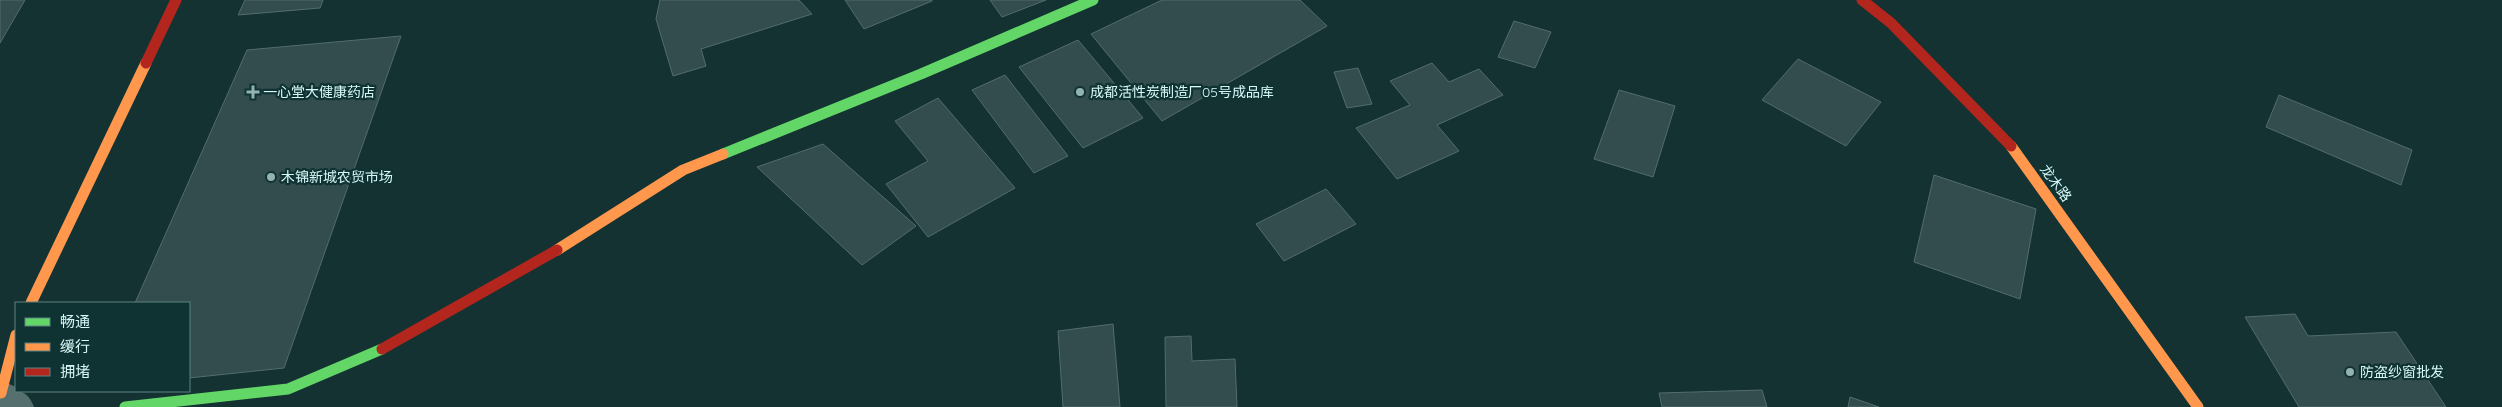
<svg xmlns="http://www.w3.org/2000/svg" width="2502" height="407" font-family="Quicksand,'Noto Sans SC',sans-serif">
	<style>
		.building { fill: #334c4e; stroke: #536c6f }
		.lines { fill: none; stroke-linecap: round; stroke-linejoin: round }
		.street { fill: #556f6f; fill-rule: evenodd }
		.fast { stroke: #63d668; stroke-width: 11 }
		.slow { stroke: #ff974d; stroke-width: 11 }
		.jam { stroke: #b3261e; stroke-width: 11 }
		.poi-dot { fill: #93b3b2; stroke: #0f3332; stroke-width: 2 }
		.labels { text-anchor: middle; stroke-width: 4.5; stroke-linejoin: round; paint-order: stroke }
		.poi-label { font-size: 14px; fill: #d8f8f7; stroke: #0f3332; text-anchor: start }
		.street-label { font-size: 14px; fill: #d8f8f7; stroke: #0f3332 }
	</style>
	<rect width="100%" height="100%" fill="#143232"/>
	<g class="building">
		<path d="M0,0H25L0,43Z"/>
		<path d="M245,0H323L320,8L238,15Z"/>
		<path d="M660,0H799L812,14L701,49L706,66L673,76L656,19Z"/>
		<path d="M845,0H932V1L864,29Z"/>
		<path d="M990,0H1046L1002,17Z"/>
		<path d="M1162,0H1300L1327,26L1162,121L1091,34Z"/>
		<path d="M1514,21L1551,32L1535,68L1498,57Z"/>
		<path d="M401,36L284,368L189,378V303H135L247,50Z"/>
		<path d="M1078,40L1143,118L1083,148L1019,67Z"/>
		<path d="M1798,59L1881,102L1846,146L1762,100Z"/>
		<path d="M1432,63L1449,82L1479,69L1503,95L1437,125L1459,151L1397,179L1356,128L1410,105L1390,81Z"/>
		<path d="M1358,68L1372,104L1347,108L1334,72Z"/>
		<path d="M1005,75L1068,156L1034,173L972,90Z"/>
		<path d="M1619,90L1675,106L1653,177L1594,159Z"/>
		<path d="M2279,95L2412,150L2401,185L2266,127Z"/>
		<path d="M938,98L1015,188L928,237L886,184L928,161L895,121Z"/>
		<path d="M823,144L916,226L862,265L757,167Z"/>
		<path d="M1934,175L2036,209L2020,299L1914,262Z"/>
		<path d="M1326,189L1356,224L1284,261L1256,224Z"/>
		<path d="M2295,314L2308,336L2396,332L2446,407H2299L2245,317Z"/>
		<path d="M1113,324L1120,407H1063L1058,331Z"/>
		<path d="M1191,336L1192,361L1235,359L1237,407H1166L1165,337Z"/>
		<path d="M1762,390L1767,407H1662L1659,393Z"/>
		<path d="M1850,397L1879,407H1848Z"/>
	</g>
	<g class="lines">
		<path class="street" d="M0,380L16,387V391C26,391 31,399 34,407H0Z"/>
		<g class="fast">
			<path d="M723,154L921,74L1093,0"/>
			<path d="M125,407L288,389L382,349"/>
		</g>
		<g class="slow">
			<path d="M2011,146L2198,407"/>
			<path d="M557,250L683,170L723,154"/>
			<path d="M31,303L146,63"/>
			<path d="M1,393L16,335"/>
		</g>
		<g class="jam">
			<path d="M1862,0L1891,23L2011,146"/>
			<path d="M146,63L176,0"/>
			<path d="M382,349L557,250"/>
		</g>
	</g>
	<g class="poi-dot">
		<path d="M250.5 84.5h5v5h5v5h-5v5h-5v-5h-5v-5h5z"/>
		<circle cx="1080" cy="92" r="5"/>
		<circle cx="271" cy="177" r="5"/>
		<circle cx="2350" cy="372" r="5"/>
	</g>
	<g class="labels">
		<g class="poi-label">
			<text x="263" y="97">一心堂大健康药店</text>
			<text x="1090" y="97">成都活性炭制造厂05号成品库</text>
			<text x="281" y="182">木锦新城农贸市场</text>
			<text x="2360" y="377">防盗纱窗批发</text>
		</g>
		<g class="street-label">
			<text transform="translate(2056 183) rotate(54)" y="5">龙木路</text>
		</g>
	</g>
	<rect x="15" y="302" width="175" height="90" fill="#0f3332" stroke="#5f8281"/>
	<rect x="25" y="318" width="25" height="8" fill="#63d668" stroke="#5f8281"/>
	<text x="60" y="327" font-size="15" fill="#d8f8f7">畅通</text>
	<rect x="25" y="343" width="25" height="8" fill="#ff974d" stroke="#5f8281"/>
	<text x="60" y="352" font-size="15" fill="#d8f8f7">缓行</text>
	<rect x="25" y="368" width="25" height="8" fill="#b3261e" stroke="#5f8281"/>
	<text x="60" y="377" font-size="15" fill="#d8f8f7">拥堵</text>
</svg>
